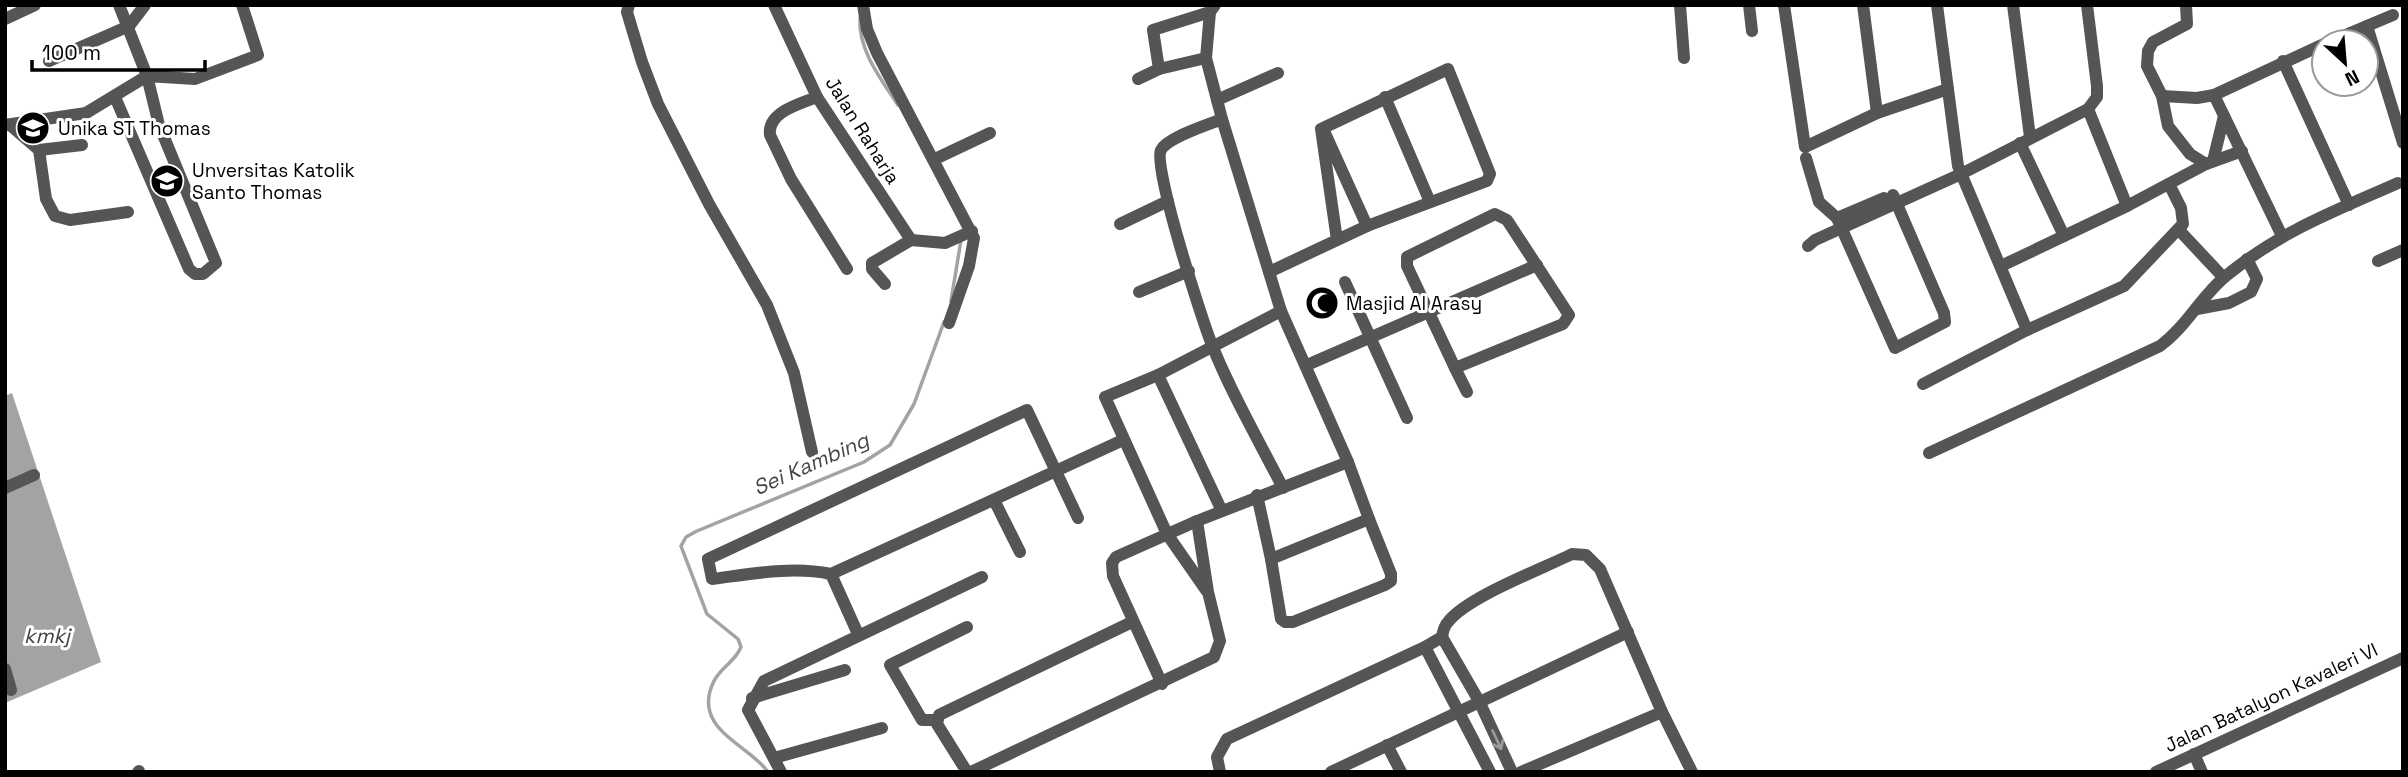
<svg xmlns="http://www.w3.org/2000/svg" width="2408" height="777" font-family="'Space Grotesk',sans-serif">
	<style>
		.water { fill: #a3a3a3 }
		.lines { fill: none; stroke-linecap: round; stroke-linejoin: round }
		.stream { stroke: #a3a3a3; stroke-width: 3.5 }
		.street { stroke: #555; stroke-width: 12 }
		.oneway { stroke: #999 }
		.labels { text-anchor: middle; stroke-width: 6; stroke-linejoin: round; paint-order: stroke }
		.poi-label { font-size: 19px; fill: #000; stroke: #fff; text-anchor: start }
		.street-label { font-size: 19px; fill: #000; stroke: #fff }
		.water-label { font-size: 21px; font-style: italic; fill: #444; stroke: #fff }
	</style>
	<rect width="100%" height="100%" fill="#fff"/>
	<path class="water" d="M12,393L101,662L5,703V396Z"/>
	<g class="lines">
		<g class="stream">
			<path d="M860,18C858,50 881,79 898,105"/>
			<path d="M951,301L961,240"/>
			<path d="M768,772C750,745 690,729 714,681C721,667 735,662 741,647L738,639L707,614L681,546L686,537L697,531L864,462L890,445L914,404L944,322"/>
		</g>
		<g class="street">
			<path d="M629,5L627,12L642,62L658,104L709,204L767,305L794,373L812,452"/>
			<path d="M774,5L817,97L911,240"/>
			<path d="M863,5L867,29L877,53L974,238L969,266L949,323"/>
			<path d="M1215,5L1210,12L1206,58L1222,119L1281,311L1348,462L1369,519L1271,559L1257,495"/>
			<path d="M1680,5L1684,58"/>
			<path d="M1749,5L1752,31"/>
			<path d="M1784,5L1805,147L1877,113L1948,89"/>
			<path d="M1863,5L1877,113"/>
			<path d="M1937,5L1958,166L2027,330"/>
			<path d="M2013,5L2030,137"/>
			<path d="M2186,5L2187,24L2153,42L2148,51L2147,66L2162,96L2168,126L2190,154L2206,164"/>
			<path d="M5,19L35,5"/>
			<path d="M2367,26L2403,143"/>
			<path d="M2329,42L2393,15"/>
			<path d="M49,61L129,26L145,5"/>
			<path d="M2283,61L2349,205"/>
			<path d="M1159,69L1153,30L1210,12"/>
			<path d="M1138,79L1159,69L1206,58"/>
			<path d="M2214,95L2324,44"/>
			<path d="M2162,96L2197,98L2214,95L2281,234"/>
			<path d="M115,97L189,269L195,274H203L216,263L159,125L147,76L195,79L258,55L242,5"/>
			<path d="M817,97C800,104 767,112 770,135L791,179L847,269"/>
			<path d="M1385,97L1430,202"/>
			<path d="M1217,100L1278,73"/>
			<path d="M2088,109L2127,206"/>
			<path d="M1222,119C1208,125 1168,137 1161,150C1152,165 1202,320 1212,345C1231,393 1259,441 1283,488"/>
			<path d="M5,125L86,113L147,76L119,5"/>
			<path d="M10,125L39,150L46,199L55,216L70,220L128,212"/>
			<path d="M1324,131L1367,226"/>
			<path d="M2020,143L2064,236"/>
			<path d="M39,150L82,145"/>
			<path d="M1806,158L1819,202L1837,218L1895,348L1945,322L1944,313L1893,195"/>
			<path d="M935,159L990,133"/>
			<path d="M2213,161L2224,116"/>
			<path d="M1495,214L1507,220L1569,315L1563,324L1455,368L1407,266V257Z"/>
			<path d="M1837,218L1884,198"/>
			<path d="M1120,224L1168,201"/>
			<path d="M2179,230L2223,277"/>
			<path d="M911,240L945,243L972,231"/>
			<path d="M1808,246L1815,240L1961,174L2088,109L2097,97V86L2087,5"/>
			<path d="M2378,261L2403,250"/>
			<path d="M2001,266L2127,206L2206,164L2242,151"/>
			<path d="M1269,272L1367,226L1487,181L1490,174L1448,69L1321,129L1337,240"/>
			<path d="M1345,282L1407,418"/>
			<path d="M885,284L872,269V263L911,240"/>
			<path d="M1139,292L1189,271"/>
			<path d="M2197,309L2229,303L2251,292L2257,279L2247,259"/>
			<path d="M1307,365L1537,265"/>
			<path d="M1455,368L1467,392"/>
			<path d="M1158,375L1221,509"/>
			<path d="M1923,384L2027,330L2124,286L2183,224L2181,208L2169,184"/>
			<path d="M1929,453L2160,346C2187,326 2201,296 2227,275C2281,231 2335,211 2398,183"/>
			<path d="M5,488L34,475"/>
			<path d="M994,500L1020,552"/>
			<path d="M1078,518L1027,410L708,559L712,579C751,574 792,566 831,574C928,530 1026,485 1123,440"/>
			<path d="M1271,559L1281,619L1285,622H1293L1385,585L1391,581V574L1369,519"/>
			<path d="M831,574L858,634"/>
			<path d="M1206,590L1167,534L1105,397L1158,375L1281,311"/>
			<path d="M1442,637L1479,701L1512,772"/>
			<path d="M1425,647L1490,772"/>
			<path d="M5,669L11,690"/>
			<path d="M1162,684L1113,576L1112,563L1116,557L1197,521"/>
			<path d="M752,698L845,670"/>
			<path d="M936,720H922L890,665L967,627"/>
			<path d="M1387,745L1401,772"/>
			<path d="M2194,754L2202,772"/>
			<path d="M774,758L882,728"/>
			<path d="M138,772L139,771"/>
			<path d="M781,772L748,710L764,681L982,577"/>
			<path d="M967,772L937,724L939,715L1132,622"/>
			<path d="M971,772L1214,657L1220,641L1208,592L1197,521L1348,462"/>
			<path d="M1220,772L1217,757L1227,739L1425,647L1442,637C1443,631 1444,626 1448,622C1467,597 1542,569 1572,554L1586,555L1600,569L1662,712L1692,772"/>
			<path d="M1331,772L1628,632"/>
			<path d="M1521,772L1662,712"/>
			<path d="M2156,772L2403,658"/>
		</g>
	</g>
	<defs><path id="oneway-shaft" d="M-6 0H5M1.5-3L5.5 0L1.5 3" fill="none" stroke-width="1.6" stroke-linecap="round" stroke-linejoin="round" transform="scale(1.75)"/></defs>
	<use class="oneway" href="#oneway-shaft" transform="translate(1497 740) rotate(65)"/>
	<defs>
		<symbol id="university-disc" viewBox="-11 -11 22 22"><circle r="9.5" fill="#000" stroke="#fff"/><path d="M0-5L7-2L0 1L-7-2ZM-4 1L0 2.5L4 1V4Q0 6-4 4Z" fill="#fff"/></symbol>
		<symbol id="mosque-disc" viewBox="-11 -11 22 22"><circle r="9.5" fill="#000" stroke="#fff"/><path d="M3.5-4.9A6 6 0 1 0 3.5 4.9A5 5 0 1 1 3.5-4.9Z" fill="#fff"/></symbol>
	</defs>
	<g fill-rule="evenodd">
		<use href="#university-disc" x="14" y="109" width="38" height="38"/>
		<use href="#university-disc" x="148" y="162" width="38" height="38"/>
		<use href="#mosque-disc" x="1303" y="284" width="38" height="38"/>
	</g>
	<g class="labels">
		<g class="poi-label">
			<text x="58" y="135">Unika ST Thomas</text>
			<text x="192" y="177">Unversitas Katolik<tspan x="192" dy="22">Santo Thomas</tspan></text>
			<text x="1346" y="310">Masjid Al Arasy</text>
		</g>
		<g class="street-label">
			<text transform="translate(863 130) rotate(58)" y="7">Jalan Raharja</text>
			<text transform="translate(2271 697) rotate(-25)" y="7">Jalan Batalyon Kavaleri VI</text>
		</g>
		<g class="water-label">
			<text transform="translate(811 464) rotate(-24)" y="7">Sei Kambing</text>
			<text x="47" y="643">kmkj</text>
		</g>
	</g>
	<rect width="2408" height="777" fill="none" stroke="#000000" stroke-width="14"/>
	<g transform="translate(2345 63) rotate(154)"><circle r="33" fill="#ffffff" stroke="#999999" stroke-width="2"/>
	<path d="M0-5L12 26L0 18L-12 26Z" fill="#000000"/>
	<text y="-10" font-size="19" font-weight="bold" text-anchor="middle" fill="#000000">N</text>
	</g>
	<path d="M32 60v10h173v-10" fill="none" stroke="#000000" stroke-width="3.5"/>
	<text x="42" y="60" font-size="21" fill="#000000" stroke="#ffffff" stroke-width="5" paint-order="stroke">100 m</text>
</svg>
